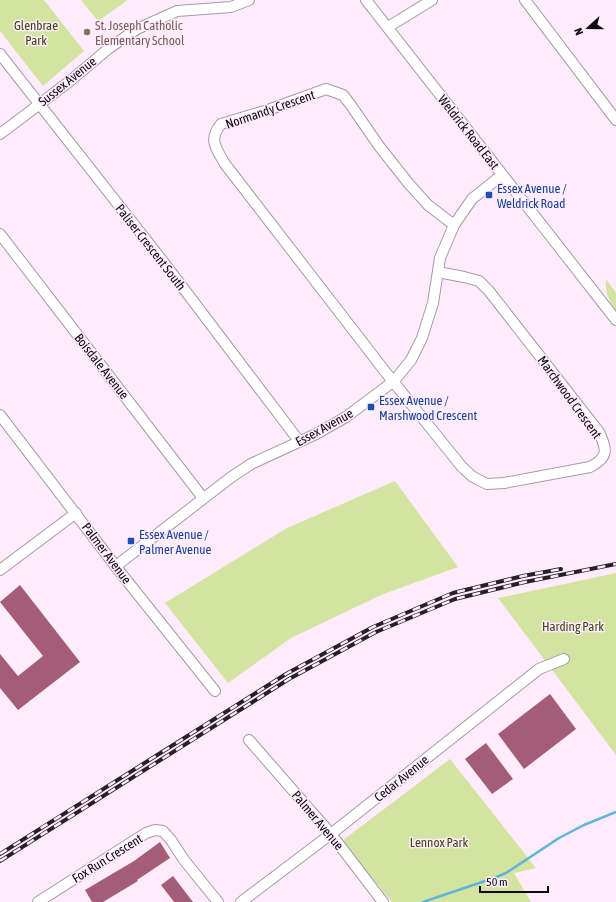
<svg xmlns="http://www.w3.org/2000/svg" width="616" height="902" font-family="'Asap Condensed',sans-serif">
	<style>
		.green { fill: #d2e4a0 }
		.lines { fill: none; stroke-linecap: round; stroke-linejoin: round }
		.stream { stroke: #5cb5d8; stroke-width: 2.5 }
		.building { fill: #a55d77 }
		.minor-casing { stroke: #a999a8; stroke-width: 12 }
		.minor { stroke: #fff; stroke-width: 10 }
		.rail-casing { stroke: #272026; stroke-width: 4 }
		.rail { stroke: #feecfd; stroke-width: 2.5; stroke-dasharray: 8; stroke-linecap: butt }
		.education-dot { fill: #8d6e63; stroke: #feecfd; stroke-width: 1.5 }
		.transit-dot { fill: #1a4fb4; stroke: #feecfd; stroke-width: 1.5 }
		.labels { text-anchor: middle; stroke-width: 3; stroke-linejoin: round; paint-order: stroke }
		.park-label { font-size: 13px; fill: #3d4711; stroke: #feecfd }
		.education-label { font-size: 13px; fill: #785e54; stroke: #feecfd; text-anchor: start }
		.street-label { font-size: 13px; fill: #0f090e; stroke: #feecfd }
		.transit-label { font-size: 13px; fill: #164399; stroke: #feecfd; text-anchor: start }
	</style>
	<rect width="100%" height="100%" fill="#feecfd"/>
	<g class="green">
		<path d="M0,0H44L84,51L43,86L0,31Z"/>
		<path d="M81,0H128L98,21Z"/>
		<path d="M606,279L616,293V310C608,300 605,292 606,279Z"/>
		<path d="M395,481L458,567L381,595L291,638L228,683L165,603L287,528Z"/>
		<path d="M616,573V755L498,598Z"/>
		<path d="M450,759L536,868L514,873L531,902H392L342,841Z"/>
	</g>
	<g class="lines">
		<path class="stream" d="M423,902L494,878L506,873L559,838L584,825L616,812"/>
	</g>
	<g class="building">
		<path d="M20,585L80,662L18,710L0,688V654L18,676L43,656L0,602Z"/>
		<path d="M550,694L576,729L524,769L498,734Z"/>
		<path d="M486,743L513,779L492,794L465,759Z"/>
		<path d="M160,842L170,858L137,880L138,881L103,902H92L85,890L134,861Z"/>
		<path d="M173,876L193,902H174L161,885Z"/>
	</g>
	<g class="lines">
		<defs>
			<g id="minor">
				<path d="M366,0L616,320"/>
				<path d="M525,0L616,120"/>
				<path d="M388,27L432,0"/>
				<path d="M0,54L165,264L299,441"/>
				<path d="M0,134L70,81L108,49L137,29L177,11L231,7L249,0"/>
				<path d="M0,234L203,498"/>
				<path d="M438,272L464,277L479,281L489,291L599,432C607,450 609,457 590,467L504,483L487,484L473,477L462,467L387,374L225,164C216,148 208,140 221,124L268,110L326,89L343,95L350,104L379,146L409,184L428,205L454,225"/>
				<path d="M0,415L120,572L215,691"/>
				<path d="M116,566L230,478L251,464L316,434L346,417L394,381L411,360L422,338L433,303L440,258L454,225L472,199L502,175"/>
				<path d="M0,570L76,513"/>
				<path d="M249,740L331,834L383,902"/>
				<path d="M38,902L146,833L155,830L163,831L171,840L184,860L218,902"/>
				<path d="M241,902L331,834L539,669L564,659"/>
			</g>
		</defs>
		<use href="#minor" class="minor-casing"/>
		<use href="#minor" class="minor"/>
		<defs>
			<g id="rail">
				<path d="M0,854L286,674L373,627L453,593L523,576L561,569"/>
				<path d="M0,861L289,679L376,632L455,599L525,582L616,564"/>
			</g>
		</defs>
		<use href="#rail" class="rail-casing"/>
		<use href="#rail" class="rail"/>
	</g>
	<circle class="education-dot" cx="87" cy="32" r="4"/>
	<g class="transit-dot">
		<rect x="485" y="191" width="8" height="8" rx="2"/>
		<rect x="367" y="403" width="8" height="8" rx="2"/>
		<rect x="127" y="537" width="8" height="8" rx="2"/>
	</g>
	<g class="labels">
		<g class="park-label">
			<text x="36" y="30">Glenbrae<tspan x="36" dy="15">Park</tspan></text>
			<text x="573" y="631">Harding Park</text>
			<text x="439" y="847">Lennox Park</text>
		</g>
		<g class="education-label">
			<text x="95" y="30">St. Joseph Catholic<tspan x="95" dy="15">Elementary School</tspan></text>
		</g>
		<g class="street-label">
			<text transform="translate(67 81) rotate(-39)" y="5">Sussex Avenue</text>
			<text transform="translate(270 109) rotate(-19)" y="5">Normandy Crescent</text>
			<text transform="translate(469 132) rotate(52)" y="5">Weldrick Road East</text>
			<text transform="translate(151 247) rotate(52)" y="5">Paliser Crescent South</text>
			<text transform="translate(102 366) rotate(52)" y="5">Boisdale Avenue</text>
			<text transform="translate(570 397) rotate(54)" y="5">Marchwood Crescent</text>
			<text transform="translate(324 427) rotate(-29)" y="5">Essex Avenue</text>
			<text transform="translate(107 553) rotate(53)" y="5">Palmer Avenue</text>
			<text transform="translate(401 778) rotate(-39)" y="5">Cedar Avenue</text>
			<text transform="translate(318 820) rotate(50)" y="5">Palmer Avenue</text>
			<text transform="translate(107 858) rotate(-32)" y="5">Fox Run Crescent</text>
		</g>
		<g class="transit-label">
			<text x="497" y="193">Essex Avenue /<tspan x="497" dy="15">Weldrick Road</tspan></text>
			<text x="379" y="405">Essex Avenue /<tspan x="379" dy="15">Marshwood Crescent</tspan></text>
			<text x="139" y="539">Essex Avenue /<tspan x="139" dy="15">Palmer Avenue</tspan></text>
		</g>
	</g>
	<g transform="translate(588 28) rotate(249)" stroke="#feecfd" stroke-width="3" paint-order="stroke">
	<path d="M0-3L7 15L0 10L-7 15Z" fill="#0f090e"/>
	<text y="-6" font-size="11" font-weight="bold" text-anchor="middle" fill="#0f090e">N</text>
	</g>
	<path d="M480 886v6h68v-6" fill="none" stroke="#0f090e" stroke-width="2"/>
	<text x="486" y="886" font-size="12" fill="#0f090e" stroke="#feecfd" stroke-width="3" paint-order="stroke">50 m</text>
</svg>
